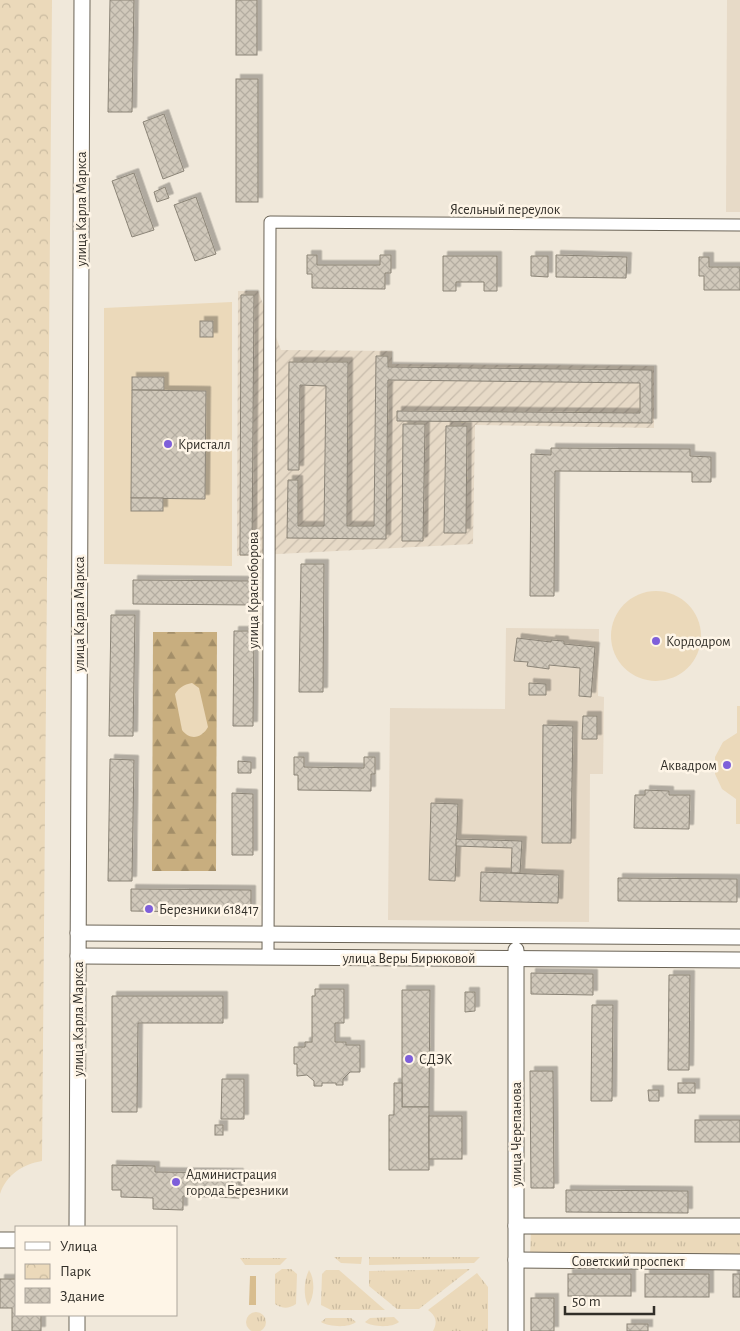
<svg xmlns="http://www.w3.org/2000/svg" width="740" height="1331" font-family="'Alegreya Sans',sans-serif">
	<style>
		.built { fill: #e7dac7 }
		.industrial { fill: url(#industrial-furrows) }
		.grass { fill: url(#grass-tufts) }
		.forest { fill: url(#forest-firs) }
		.park { fill: url(#park-crowns) }
		.garden { fill: #ebd9ba }
		.water { fill: #d8bd8e }
		.building { fill: url(#building-cross-hatch); stroke: #8b8477; filter: url(#shadow) }
		.lines { fill: none; stroke-linecap: round; stroke-linejoin: round }
		.street-casing { stroke: #6b6457; stroke-width: 13 }
		.secondary-casing { stroke: #6b6457; stroke-width: 17 }
		.street { stroke: #fff; stroke-width: 11 }
		.secondary { stroke: #fff; stroke-width: 15 }
		.poi-dot { fill: #7e5fda; stroke: #fef5e7; stroke-width: 2 }
		.labels { text-anchor: middle; stroke-width: 5; stroke-linejoin: round; paint-order: stroke }
		.street-label { font-size: 14px; fill: #312e28; stroke: #fef5e7 }
		.poi-label { font-size: 14px; fill: #312e28; stroke: #fef5e7; text-anchor: start }
	</style>
	<defs>
		<pattern id="industrial-furrows" width="10" height="10" patternUnits="userSpaceOnUse" patternTransform="scale(1.25)"><rect width="10" height="10" fill="#e7dac7"/><path d="M-1 1l2-2M0 10L10 0M9 11l2-2" fill="none" stroke="#c7bbab"/></pattern>
		<pattern id="grass-tufts" width="24" height="20" patternUnits="userSpaceOnUse" patternTransform="scale(1.25)"><rect width="24" height="20" fill="#ebd9ba"/><path d="M3 7l-1-3M5 7V3M7 7l1-3M15 17l-1-3M17 17v-4M19 17l1-3" fill="none" stroke="#cabba0"/></pattern>
		<pattern id="forest-firs" width="22" height="20" patternUnits="userSpaceOnUse" patternTransform="scale(1.25)"><rect width="22" height="20" fill="#c8ae7f"/><path d="M5 1l3.5 6h-7zM16 11l3.5 6h-7z" fill="#a38e68"/></pattern>
		<pattern id="park-crowns" width="20" height="18" patternUnits="userSpaceOnUse" patternTransform="scale(1.25)"><rect width="20" height="18" fill="#ebd9ba"/><path d="M2 6a3 3 0 1 1 6 0M12 15a3 3 0 1 1 6 0" fill="none" stroke="#cabba0"/></pattern>
		<pattern id="building-cross-hatch" width="8" height="8" patternUnits="userSpaceOnUse" patternTransform="scale(1.25)"><rect width="8" height="8" fill="#d1c9bb"/><path d="M0 0l8 8M0 8l8-8" fill="none" stroke="#b4ada1"/></pattern>
		<filter id="shadow"><feDropShadow dx="4.5" dy="-4.5" stdDeviation="0" flood-color="#0004"/></filter>
	</defs>
	<rect width="100%" height="100%" fill="#f0e8da"/>
	<g class="built">
		<path d="M727,0H740V212H726Z"/>
		<path d="M506,628L599,629L598,696L604,697L603,774H590L589,922L388,920L390,708L505,709Z"/>
	</g>
	<path class="industrial" d="M238,291H258L281,350L392,351V364L654,366V428L475,425L473,544L237,556Z"/>
	<g class="grass">
		<path d="M531,1229L740,1230V1257L530,1256Z"/>
		<path d="M334,1257H362L361,1264L341,1263Z"/>
		<path d="M369,1257H480L474,1263L369,1265Z"/>
		<path d="M240,1258H287L280,1265H245Z"/>
		<path d="M282,1269H291L297,1274L296,1304C288,1309 283,1309 275,1304V1274Z"/>
		<path d="M470,1269L419,1309H397L369,1286V1271Z"/>
		<path d="M309,1270C315,1279 315,1296 308,1306C303,1295 304,1280 309,1270Z"/>
		<path d="M326,1270H339L385,1310H331L321,1305L322,1274Z"/>
		<path d="M477,1273L488,1287V1331H433C438,1322 436,1316 428,1310Z"/>
		<circle cx="256" cy="1322" r="10"/>
		<path d="M394,1317L399,1322C392,1328 372,1327 365,1322L370,1318Z"/>
		<path d="M326,1318H351L356,1322C349,1328 329,1327 321,1322Z"/>
	</g>
	<path class="forest" d="M153,632H217L216,871H152Z"/>
	<path class="park" d="M0,0H52L42,1161C23,1164 6,1175 0,1194Z"/>
	<g class="garden">
		<path d="M232,302V566L104,564V308Z"/>
		<circle cx="656" cy="636" r="45"/>
		<path d="M192,683L199,688L208,727C202,738 190,741 182,730L175,694C180,687 183,685 192,683Z"/>
		<path d="M737,706H740V824H736V799L722,789L715,774V757L723,742L737,733Z"/>
	</g>
	<path class="water" d="M250,1276H256V1305H249Z"/>
	<g class="building">
		<path d="M110,0H134L132,112H108Z"/>
		<rect x="236" y="0" width="21" height="55"/>
		<rect x="236" y="79" width="22" height="123"/>
		<path d="M164,114L184,171L163,179L143,122Z"/>
		<path d="M134,173L154,230L132,237L112,181Z"/>
		<path d="M165,187L169,198L157,202L154,192Z"/>
		<path d="M196,197L216,254L195,261L174,205Z"/>
		<path d="M307,255H317V265H380V255H391V273H385V289L312,288V274H307Z"/>
		<path d="M556,255L627,257L626,278L556,277Z"/>
		<path d="M443,256H497V291H484V282H456V291H443Z"/>
		<path d="M531,256H548V277L531,276Z"/>
		<path d="M699,257H709V267H740V290H704V276H699Z"/>
		<path d="M241,295H254L252,555H240Z"/>
		<rect x="200" y="321" width="13" height="16"/>
		<path d="M376,356H388V367L652,370V423L397,421V411L640,413V383L388,380L386,539L287,538L288,480H298V526H324L326,386L300,385L299,470H288L289,362H348L347,526H374Z"/>
		<rect x="132" y="377" width="32" height="13"/>
		<path d="M132,390L206,391L205,499L131,498Z"/>
		<path d="M403,424H425L423,541H402Z"/>
		<path d="M446,426H467L466,533H444Z"/>
		<path d="M551,448L690,449V456L711,457V482H692V472L555,471L554,596H530L531,454L551,455Z"/>
		<rect x="131" y="498" width="32" height="13"/>
		<path d="M301,564H324L323,692H299Z"/>
		<path d="M133,580L254,581V605L133,604Z"/>
		<path d="M111,615H135L133,736H109Z"/>
		<path d="M234,631H254L253,726H233Z"/>
		<path d="M517,638L551,642V640L564,641V644L595,647L591,697L579,696L580,668L549,665V669L527,666L528,662L514,661Z"/>
		<path d="M529,683L546,684V695H529Z"/>
		<path d="M583,716H597V739H582Z"/>
		<path d="M543,725L573,726L571,843H542Z"/>
		<path d="M294,757H304V767L364,768V757H375V774H371V791L298,790V775H294Z"/>
		<path d="M110,759L134,760L132,881H108Z"/>
		<path d="M238,761L251,762V773H238Z"/>
		<path d="M645,790L669,791V795H690L689,829L634,828L635,795H645Z"/>
		<path d="M232,793L253,794V855H232Z"/>
		<path d="M431,803L458,804L455,881L429,880Z"/>
		<path d="M456,839L522,841L520,873H511L512,848L456,846Z"/>
		<path d="M481,872L559,875L558,903L480,901Z"/>
		<path d="M618,878L737,879V902L618,901Z"/>
		<path d="M131,889L251,890V913L131,911Z"/>
		<path d="M531,973L593,974V995L531,994Z"/>
		<path d="M669,975H690L689,1070H668Z"/>
		<path d="M315,989H344V1023H335V1042H346V1045H360V1072H350L343,1079V1085H336V1083H322V1086H314V1081L307,1075L297,1076V1064H294V1047H305V1042H312V996H315Z"/>
		<path d="M402,990H430L429,1107H402Z"/>
		<path d="M465,992H475V1011L465,1012Z"/>
		<path d="M112,996H223V1023H138L137,1112H112Z"/>
		<path d="M592,1005H613L612,1101H591Z"/>
		<path d="M530,1071H553L554,1188H531Z"/>
		<path d="M222,1079H244V1119H221Z"/>
		<path d="M394,1083H402V1107H429V1170H389V1115H394Z"/>
		<rect x="678" y="1083" width="17" height="10"/>
		<path d="M648,1090H659V1101H649Z"/>
		<rect x="429" y="1116" width="33" height="43"/>
		<rect x="695" y="1120" width="45" height="22"/>
		<rect x="215" y="1125" width="8" height="10"/>
		<path d="M112,1165L155,1166V1172L239,1173V1198L183,1196V1210L153,1209V1198L121,1197V1190H112Z"/>
		<path d="M566,1190L688,1191V1213L566,1212Z"/>
		<rect x="568" y="1274" width="63" height="22"/>
		<rect x="645" y="1274" width="64" height="23"/>
		<rect x="733" y="1274" width="7" height="23"/>
		<path d="M0,1279H16V1315H41V1331H12V1308H0Z"/>
		<rect x="531" y="1298" width="23" height="33"/>
		<rect x="627" y="1324" width="21" height="7"/>
	</g>
	<g class="lines">
		<defs>
			<path id="street" d="M268,957L270,222L740,225"/>
			<g id="secondary">
				<path d="M78,933L740,937"/>
				<path d="M78,956L740,960"/>
				<path d="M516,1226H740"/>
				<path d="M77,1227L82,0"/>
				<path d="M0,1240H16"/>
				<path d="M516,1260L740,1262"/>
				<path d="M77,1331V1315"/>
				<path d="M516,1331V950"/>
			</g>
		</defs>
		<use href="#street" class="street-casing"/>
		<use href="#secondary" class="secondary-casing"/>
		<use href="#street" class="street"/>
		<use href="#secondary" class="secondary"/>
	</g>
	<g class="poi-dot">
		<circle cx="168" cy="444" r="5"/>
		<circle cx="656" cy="641" r="5"/>
		<circle cx="727" cy="765" r="5"/>
		<circle cx="149" cy="909" r="5"/>
		<circle cx="409" cy="1059" r="5"/>
		<circle cx="176" cy="1182" r="5"/>
	</g>
	<g class="labels">
		<g class="street-label">
			<text transform="translate(81 209) rotate(-90)" y="5">улица Карла Маркса</text>
			<text x="505" y="214">Ясельный переулок</text>
			<text transform="translate(253 590) rotate(-90)" y="5">улица Красноборова</text>
			<text transform="translate(79 614) rotate(-90)" y="5">улица Карла Маркса</text>
			<text x="409" y="963">улица Веры Бирюковой</text>
			<text transform="translate(78 1019) rotate(-90)" y="5">улица Карла Маркса</text>
			<text transform="translate(516 1134) rotate(-90)" y="5">улица Черепанова</text>
			<text x="628" y="1266">Советский проспект</text>
		</g>
		<g class="poi-label">
			<text x="178" y="449">Кристалл</text>
			<text x="666" y="646">Кордодром</text>
			<text x="717" y="770" text-anchor="end">Аквадром</text>
			<text x="159" y="914">Березники 618417</text>
			<text x="419" y="1064">СДЭК</text>
			<text x="186" y="1179">Администрация<tspan x="186" dy="16">города Березники</tspan></text>
		</g>
	</g>
	<rect x="15" y="1226" width="162" height="90" fill="#fef5e7" stroke="#aca59b"/>
	<rect x="25" y="1242" width="25" height="8" fill="#ffffff" stroke="#aca59b"/>
	<text x="60" y="1251" font-size="15" fill="#312e28">Улица</text>
	<rect x="25" y="1264" width="25" height="15" fill="url(#park-crowns)" stroke="#aca59b"/>
	<text x="60" y="1276" font-size="15" fill="#312e28">Парк</text>
	<rect x="25" y="1288" width="25" height="15" fill="url(#building-cross-hatch)" stroke="#aca59b"/>
	<text x="60" y="1301" font-size="15" fill="#312e28">Здание</text>
	<path d="M565 1306v8h89v-8" fill="none" stroke="#312e28" stroke-width="2.5"/>
	<text x="572" y="1306" font-size="15" fill="#312e28" stroke="#fef5e7" stroke-width="4" paint-order="stroke">50 m</text>
</svg>
